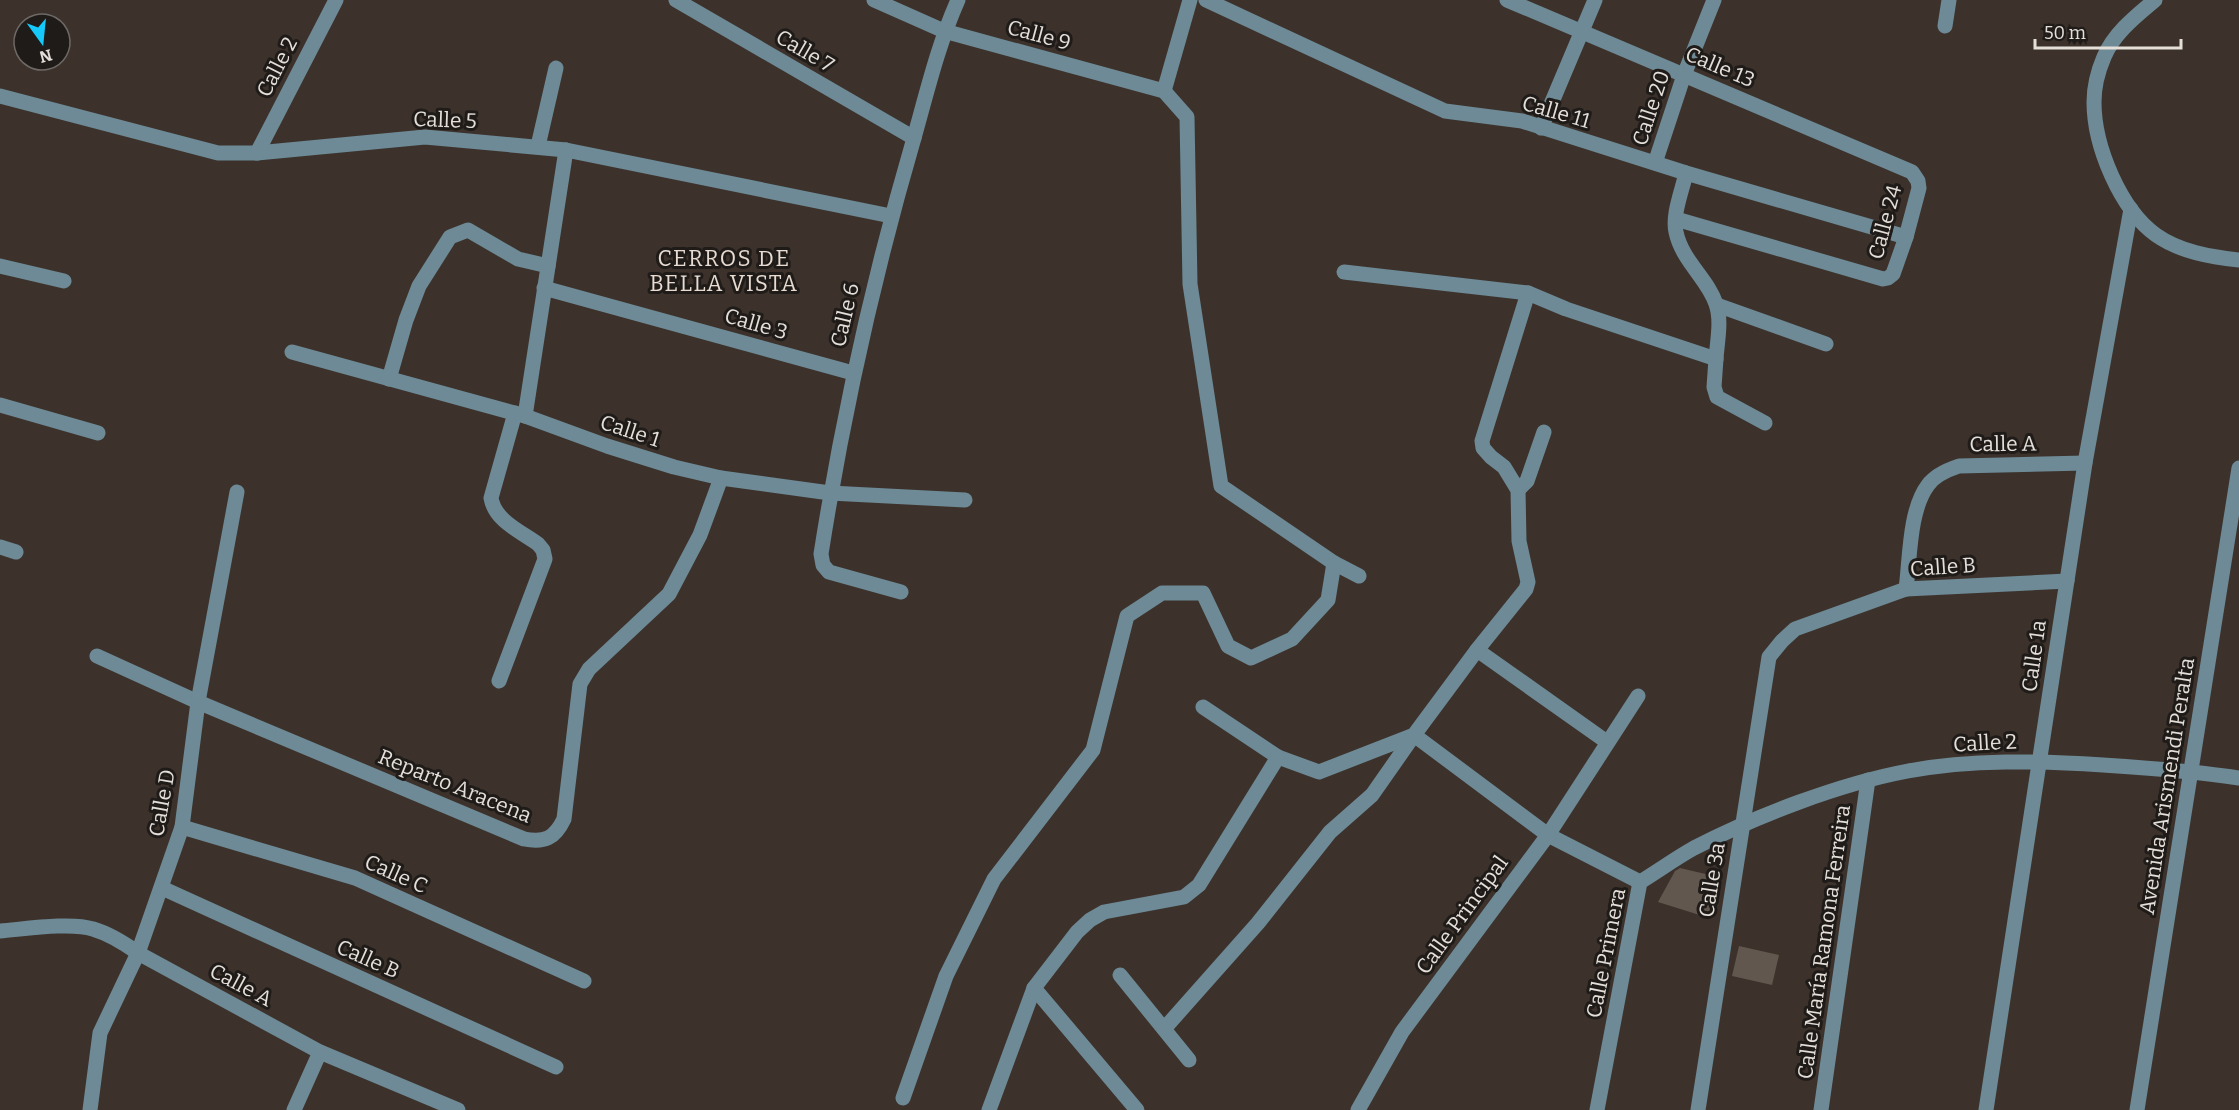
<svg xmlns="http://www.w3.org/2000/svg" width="2239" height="1110" font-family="Bitter,serif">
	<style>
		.building { fill: #61574f }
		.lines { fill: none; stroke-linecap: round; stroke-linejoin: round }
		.minor { stroke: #6d8a96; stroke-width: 15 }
		.labels { text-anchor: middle; stroke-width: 6; stroke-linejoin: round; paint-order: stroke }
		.street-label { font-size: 21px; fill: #e5dfda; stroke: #1f1b18 }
		.neighbourhood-label { font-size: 22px; letter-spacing: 1.5px; fill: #e8dcd2; stroke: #1f1b18 }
	</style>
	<rect width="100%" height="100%" fill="#3c322b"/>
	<g class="building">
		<path d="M1680,868L1714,876L1709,918L1658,902L1675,871Z"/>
		<path d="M1739,946L1779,955L1772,985L1732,976Z"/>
	</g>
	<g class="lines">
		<g class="minor">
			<path d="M676,0L914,138"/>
			<path d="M874,0L944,31L1164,91L1187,117L1190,284L1221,486L1334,563L1359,576"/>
			<path d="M1206,0L1445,111L1522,121L1686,173L1906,237"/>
			<path d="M1507,0L1912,172L1918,181L1919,188L1906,237L1893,274L1888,278L1883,279L1676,219"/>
			<path d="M2155,0C2136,16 2114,33 2104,57C2098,71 2094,88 2094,102C2094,146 2120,209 2156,235C2180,252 2211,257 2239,260"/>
			<path d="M1945,26L1949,0"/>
			<path d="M1164,91L1190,0"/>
			<path d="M0,96L218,153H257L425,137L566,150L891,216"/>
			<path d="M1541,128L1595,0"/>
			<path d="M538,146L556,68"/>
			<path d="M257,153L336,0"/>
			<path d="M1655,163L1684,75L1714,0"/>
			<path d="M0,266L64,281"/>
			<path d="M1344,272L1528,293L1566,309L1716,359C1717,343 1722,320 1716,304C1708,279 1682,261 1676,232C1672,215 1682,191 1686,173"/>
			<path d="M544,288L853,373"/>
			<path d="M1717,305L1826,344"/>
			<path d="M292,352L525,416L607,446L674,467L721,478L830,493L965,500"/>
			<path d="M1716,359L1714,387L1717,397L1765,423"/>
			<path d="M389,379L406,320L419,286L450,237L468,230L518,259L548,266"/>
			<path d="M0,405L98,433"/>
			<path d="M525,416L566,150"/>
			<path d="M1518,490L1527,481L1544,432"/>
			<path d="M0,547L16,552"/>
			<path d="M1906,589C1910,559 1909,510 1928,485C1935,475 1947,470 1959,466L2085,463"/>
			<path d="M901,592L829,572L823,565L821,554C843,414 874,275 914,138C927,92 938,45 958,0"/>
			<path d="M1477,650L1607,742"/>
			<path d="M97,656L198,702L524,839C545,843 555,838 564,819L580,684L589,669L669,594L700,535L721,478"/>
			<path d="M499,681L545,559L543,550L538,544C520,531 495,521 491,498L515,413"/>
			<path d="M1203,707L1278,757L1319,772L1414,735L1477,650L1526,589L1528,582L1519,541L1518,490L1504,467L1491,457L1483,448L1482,441L1528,293"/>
			<path d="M182,827L355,878L584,981"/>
			<path d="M162,888L556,1067"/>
			<path d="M0,931C25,929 71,922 93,929C110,934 124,943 138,953L320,1052L458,1110"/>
			<path d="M1120,975L1189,1060"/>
			<path d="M1034,988L1137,1110"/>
			<path d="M1164,1029L1258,923L1330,832L1372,795L1414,735L1548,835L1640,882"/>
			<path d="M903,1098L946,976L994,879L1093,750L1127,616L1162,593H1203L1228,646L1251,658L1292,639L1328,600L1334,563"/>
			<path d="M90,1110L100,1033L138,953L182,827L198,702L237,492"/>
			<path d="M294,1110L320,1052"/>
			<path d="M989,1110L1034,988L1077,932L1090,920L1104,912L1184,897L1199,885L1278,757"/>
			<path d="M1358,1110L1402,1032L1548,835L1638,696"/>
			<path d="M1597,1110L1640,882C1658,871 1676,858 1694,848C1756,816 1839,784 1908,771C1972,759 2039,761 2103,765C2149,768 2194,771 2239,778"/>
			<path d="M1698,1110L1769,657L1782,641L1795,629L1906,589L2067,581"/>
			<path d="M1821,1110L1868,780"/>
			<path d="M1986,1110L2085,463L2131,209"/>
			<path d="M2137,1110L2239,468"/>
		</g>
	</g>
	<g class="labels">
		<g class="street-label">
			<text transform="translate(1039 35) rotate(15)" y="7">Calle 9</text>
			<text transform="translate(805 51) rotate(30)" y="7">Calle 7</text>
			<text transform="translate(277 67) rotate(-63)" y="7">Calle 2</text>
			<text transform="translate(1720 67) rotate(23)" y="7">Calle 13</text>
			<text transform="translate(1651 108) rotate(-72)" y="7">Calle 20</text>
			<text transform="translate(1556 112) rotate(16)" y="7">Calle 11</text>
			<text transform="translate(445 120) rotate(2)" y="7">Calle 5</text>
			<text transform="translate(1885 222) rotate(-75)" y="7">Calle 24</text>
			<text transform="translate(845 315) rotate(-77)" y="7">Calle 6</text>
			<text transform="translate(756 324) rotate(16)" y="7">Calle 3</text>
			<text transform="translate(630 431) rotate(18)" y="7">Calle 1</text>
			<text transform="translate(2003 444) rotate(-1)" y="7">Calle A</text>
			<text transform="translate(1943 567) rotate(-4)" y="7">Calle B</text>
			<text transform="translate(2034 656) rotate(-82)" y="7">Calle 1a</text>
			<text transform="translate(1985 743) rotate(-3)" y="7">Calle 2</text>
			<text transform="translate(455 786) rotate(22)" y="7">Reparto Aracena</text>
			<text transform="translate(2167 786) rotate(-81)" y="7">Avenida Arismendi Peralta</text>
			<text transform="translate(162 803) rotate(-80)" y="7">Calle D</text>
			<text transform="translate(396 874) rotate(24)" y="7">Calle C</text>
			<text transform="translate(1712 880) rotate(-81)" y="7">Calle 3a</text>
			<text transform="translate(1462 915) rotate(-54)" y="7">Calle Principal</text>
			<text transform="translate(1824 942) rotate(-82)" y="7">Calle María Ramona Ferreira</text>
			<text transform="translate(1606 953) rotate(-79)" y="7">Calle Primera</text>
			<text transform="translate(368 959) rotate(24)" y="7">Calle B</text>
			<text transform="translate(241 985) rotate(28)" y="7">Calle A</text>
		</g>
		<g class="neighbourhood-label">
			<text x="724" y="266">CERROS DE<tspan x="724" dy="25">BELLA VISTA</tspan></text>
		</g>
	</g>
	<g transform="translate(42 42) rotate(165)"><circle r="28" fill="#1f1b18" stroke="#6e6966" stroke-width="1.5"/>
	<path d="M0-4.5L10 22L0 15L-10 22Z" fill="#15cafb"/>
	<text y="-9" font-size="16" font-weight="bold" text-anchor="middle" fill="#e5dfda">N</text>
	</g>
	<path d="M2035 39v9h146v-9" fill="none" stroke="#e5dfda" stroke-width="3"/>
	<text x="2044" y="39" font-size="18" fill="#e5dfda" stroke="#1f1b18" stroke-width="4.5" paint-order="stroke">50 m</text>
</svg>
